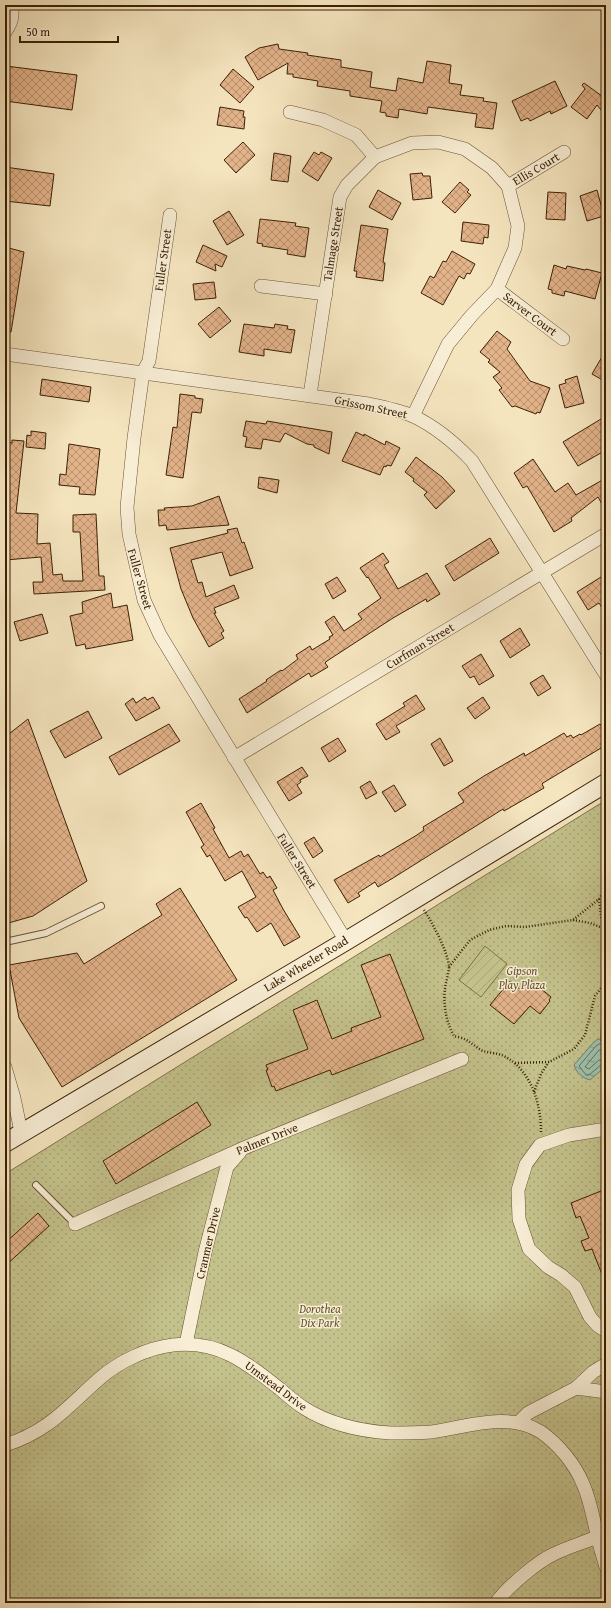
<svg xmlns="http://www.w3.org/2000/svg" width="611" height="1608" font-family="'Gentium Book Plus',serif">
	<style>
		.park { fill: url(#park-dots); stroke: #807248 }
		.garden { fill: url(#garden-furrows); stroke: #807248 }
		.water { fill: url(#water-ripples); stroke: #768069 }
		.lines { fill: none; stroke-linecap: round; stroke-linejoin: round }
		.shore { stroke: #6c7058; stroke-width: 1 }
		.stream { stroke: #768069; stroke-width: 4 }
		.building { fill: url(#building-cross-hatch); stroke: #3c2105 }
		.lane-casing { stroke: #6a5234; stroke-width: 8 }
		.street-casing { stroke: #6a5234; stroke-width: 14 }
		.secondary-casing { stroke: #3c2105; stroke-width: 20 }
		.path { stroke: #3c2105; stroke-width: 2.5; stroke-dasharray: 1 2; stroke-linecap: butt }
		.lane { stroke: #f8eed5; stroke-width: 6 }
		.street { stroke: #f8eed5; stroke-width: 13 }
		.secondary { stroke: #f8eed5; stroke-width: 18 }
		.labels { text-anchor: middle; stroke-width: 3; stroke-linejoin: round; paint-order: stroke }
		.street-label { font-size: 12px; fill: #3c2105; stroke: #f8eed5 }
		.park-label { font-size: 12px; font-style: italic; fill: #65512e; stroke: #f8eed5 }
	</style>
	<defs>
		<pattern id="park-dots" width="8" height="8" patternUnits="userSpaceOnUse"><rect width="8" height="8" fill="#c4c28c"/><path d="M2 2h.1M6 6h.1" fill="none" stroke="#a9a677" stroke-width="1.8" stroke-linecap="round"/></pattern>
		<pattern id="garden-furrows" width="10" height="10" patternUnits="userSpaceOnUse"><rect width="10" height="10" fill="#c4c28c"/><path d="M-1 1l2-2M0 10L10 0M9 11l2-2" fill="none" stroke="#a9a677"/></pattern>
		<pattern id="water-ripples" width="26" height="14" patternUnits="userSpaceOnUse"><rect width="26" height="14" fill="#9dc0ac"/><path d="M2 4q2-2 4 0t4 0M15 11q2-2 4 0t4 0" fill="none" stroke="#819c8a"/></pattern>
		<pattern id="building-cross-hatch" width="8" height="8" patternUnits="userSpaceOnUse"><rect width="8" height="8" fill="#e3b38a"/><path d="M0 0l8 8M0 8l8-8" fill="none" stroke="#b9916f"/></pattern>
	</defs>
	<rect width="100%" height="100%" fill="#f5e5bf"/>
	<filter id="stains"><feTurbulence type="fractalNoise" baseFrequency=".005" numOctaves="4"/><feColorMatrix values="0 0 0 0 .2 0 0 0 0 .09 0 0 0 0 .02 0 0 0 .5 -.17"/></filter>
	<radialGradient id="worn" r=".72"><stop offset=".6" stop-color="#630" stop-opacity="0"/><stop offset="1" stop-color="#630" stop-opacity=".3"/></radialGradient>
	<path class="park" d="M606,800V1603H5V1174Z"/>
	<path class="garden" d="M485,946L507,964L481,997L459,980Z"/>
	<path class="water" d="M598,1039L606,1040V1066L590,1080C582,1078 576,1072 574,1065L593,1043Z"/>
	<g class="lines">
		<g class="shore">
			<path d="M606,1044H599L596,1046L579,1066L586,1075H589L602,1064L606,1063"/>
			<path d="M606,1049L599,1050L585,1067L589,1069L599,1060L606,1058"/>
		</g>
		<path class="stream" d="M602,1040L603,1020L606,1003"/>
	</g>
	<g class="building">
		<path d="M278,44L279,49L308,53L307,55L341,60V67L372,72L370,87L396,91L398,78L423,83L427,61L451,65L449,83L462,85L460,95L484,98L483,101L497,103L493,129L475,127L477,114L428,107L427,114L399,109L398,118L386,116V113L380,112L382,101L350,96V91L317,86L318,81L293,77V74H287L288,63L258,80L245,57L259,48Z"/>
		<path d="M6,66L77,75L72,110L5,101Z"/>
		<path d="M233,69L254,87L240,103L220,85Z"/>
		<path d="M555,81L567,106L551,114L550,111L530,121L528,118L521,121L512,101Z"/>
		<path d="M584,83L606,99V116L597,105L587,119L571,107L585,89L582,85Z"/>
		<path d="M220,107L244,111L243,117H245L244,129L217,125Z"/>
		<path d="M243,142L255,155L236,173L224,160Z"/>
		<path d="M314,152L319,155L321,152L332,158L318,181L302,171Z"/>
		<path d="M274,153L291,156L288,182L271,180Z"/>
		<path d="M5,167L54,174L50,206L5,201Z"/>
		<path d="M422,173L423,176H430L432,198L413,200L410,174Z"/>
		<path d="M460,182L469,190L467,192L471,195L455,213L442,202Z"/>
		<path d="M378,190L401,203L392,220L369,207Z"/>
		<path d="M597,190L604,216L587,221L580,196Z"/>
		<path d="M548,192L566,193L565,220L546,219Z"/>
		<path d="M229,211L244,235L227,245L213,221Z"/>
		<path d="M260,219L296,223L295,226L309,228L305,257L287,254L288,250L262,246L263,244L257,243Z"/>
		<path d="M463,222L489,225L488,238L484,237L483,244L461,241Z"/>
		<path d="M361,225L388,229L383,262L385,263L383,281L356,277L357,271H354Z"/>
		<path d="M203,245L227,256L222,267L215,264L216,271L196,262Z"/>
		<path d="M5,247L24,252L11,332H5Z"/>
		<path d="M452,251L475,264L470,274L467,273L464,279L459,276L443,305L421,293L430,276L434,278L443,261L446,262Z"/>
		<path d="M554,265L566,269L567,266L585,270L586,269L602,273L595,299L565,291L564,296L552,293V290L548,289Z"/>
		<path d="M214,282L216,298L195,300L193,284Z"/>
		<path d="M219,307L231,321L210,338L198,324Z"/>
		<path d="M244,324L274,328L275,324L288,326L287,329L295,330L291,353L264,349V356L239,352Z"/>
		<path d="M497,331L511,342L507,349L530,381L550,388L540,413L537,412L536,414L515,406L512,407L499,390L502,388L493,377L500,372L488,362L490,360L480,352Z"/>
		<path d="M606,350V382L592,374Z"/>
		<path d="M577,376L584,403L565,408L559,385L566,383L565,380Z"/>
		<path d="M42,379L91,387L89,402L40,395Z"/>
		<path d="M180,394L195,396V398L203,399L201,413L192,412L183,478L166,475L173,427L177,428Z"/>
		<path d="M606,416V450L578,466L563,442Z"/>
		<path d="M246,421L266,424L267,421L332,432L329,454L314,447V445L307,444L285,433L280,442L263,439L261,449L245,447L247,437L243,436Z"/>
		<path d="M31,431L46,433L45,449L26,447L27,435L31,436Z"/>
		<path d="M356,432L364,436V434L385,445L386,441L400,448L391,466L387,465L386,467L384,466L380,475L342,461Z"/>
		<path d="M12,440L24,441L16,513L38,514L37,544L50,543L53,575L62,574L63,581H83L80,532H73V515L96,514L99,576H104L105,590L34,594L33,582H43L41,557L5,560V442L12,443Z"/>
		<path d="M69,444L100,449L95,495L79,494L80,487L59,485L60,474L66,475Z"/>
		<path d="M416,457L442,477L455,491L436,509L424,495L427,492L413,481L414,479L405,472Z"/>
		<path d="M533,459L555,492L568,483L576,495L606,478V511L598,497L571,518L572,521L554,532L527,486L523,488L514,473Z"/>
		<path d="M259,477L279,480L277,493L258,488Z"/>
		<path d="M219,496L229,525L167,530L166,525L159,526L158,510H165L164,508L192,506Z"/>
		<path d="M237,528L242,543L244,542L253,568L230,576L222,552L191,560L198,583L202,582L206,597L234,585L239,598L214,608L216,613H214L224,631L221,633L224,638L209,647L193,618L181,589L170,548L228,533L227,530Z"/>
		<path d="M490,538L499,553L454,581L445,566Z"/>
		<path d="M383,553L389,562L384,565L398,589L427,573L440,594L427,602L426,599L393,618L327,661L325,663L328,667L311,677L309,673L247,713L239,699L267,681L266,680L281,670L282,671L298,659L296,655L310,646L312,650L330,639L329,637L333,635L325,622L334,616L344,631L362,619L358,614L381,598L368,577L367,578L360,568Z"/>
		<path d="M337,577L346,591L333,599L325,584Z"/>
		<path d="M601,577L606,586V614L599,603L588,610L577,592Z"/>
		<path d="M111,593L113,608L127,605L133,640L86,649L85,644L76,646L70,616L83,613L82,602Z"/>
		<path d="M42,614L48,633L20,641L14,622Z"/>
		<path d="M520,628L530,645L510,658L500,641Z"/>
		<path d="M481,654L494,676L479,685L474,676L470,678L462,666Z"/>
		<path d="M543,675L551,688L538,696L530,683Z"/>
		<path d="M416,695L425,709L396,726L400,732L386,740L376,724L405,706L403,703Z"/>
		<path d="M145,697L147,700L153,697L160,708L136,721L125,704L133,698L136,703Z"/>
		<path d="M483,697L490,708L475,719L467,708Z"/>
		<path d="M88,711L102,738L65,758L50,731Z"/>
		<path d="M28,719L87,881L33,916L5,924V737Z"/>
		<path d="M169,724L180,741L119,775L109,757Z"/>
		<path d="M600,724L602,727L606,725V745L543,783L542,784L544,788L504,811L503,809L393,878L378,887L375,882L358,893L360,896L348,903L334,880L379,855L380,857L417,835L424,830L423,827L464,802L458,793L484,776L524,753L525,756L564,733L567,737L571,735L573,738L580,734L581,735Z"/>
		<path d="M338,738L346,751L329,762L321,748Z"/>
		<path d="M440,738L453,761L444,766L431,744Z"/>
		<path d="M302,767L308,776L300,780L301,782L297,785L302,793L289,801L277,782Z"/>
		<path d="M370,781L377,793L366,799L360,787Z"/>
		<path d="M394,785L406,805L395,812L382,792Z"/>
		<path d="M201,803L215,828L213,829L229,858L241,851L244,857L248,854L260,874L263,872L267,878L270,876L277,888L273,890L283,909L300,937L284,946L271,923L257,932L247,917L245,918L238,907L256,897L242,871L225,881L210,855L207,857L201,847L204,845L186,812Z"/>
		<path d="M314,837L323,851L313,858L304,843Z"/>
		<path d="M180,888L237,980L62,1087L19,1018L9,965L77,953L84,964L162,915L156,904Z"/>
		<path d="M390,954L424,1039L332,1075L330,1070L276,1091L274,1086L272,1087L266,1070H268L266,1065L308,1049L293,1010L317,1000L332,1039L352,1031L351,1028L381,1017L361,965Z"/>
		<path d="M529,979L551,997L549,1000L550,1001L540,1014L530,1006L514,1024L490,1005L510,981L521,990Z"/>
		<path d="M197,1102L211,1125L116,1184L103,1161Z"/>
		<path d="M606,1189V1282H605L592,1249L585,1251L581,1241L589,1238L580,1216L576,1218L571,1203Z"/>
		<path d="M38,1213L49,1226L5,1266V1243Z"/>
	</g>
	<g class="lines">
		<defs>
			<g id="lane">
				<path d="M11,6L23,5"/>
				<path d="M5,942L46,933L101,906"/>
				<path d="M36,1185L75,1224"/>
			</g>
			<g id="street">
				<path d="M5,32C11,24 14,15 11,5"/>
				<path d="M290,112L323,120L356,135L375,157"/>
				<path d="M508,186L564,152"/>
				<path d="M170,215L149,361L143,372L134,438L127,507L129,534L144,600L160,635L346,941"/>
				<path d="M261,286L326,294"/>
				<path d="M497,289L563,339"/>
				<path d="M5,354L369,404C384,407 399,410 413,416C436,427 455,443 472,461L606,675"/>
				<path d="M310,395L340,197L347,185L375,157L412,143L438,142L465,149L492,168L508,186L518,226L515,248L497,289L472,315L448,344L413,416"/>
				<path d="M234,758L606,534"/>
				<path d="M5,1067L14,1098L21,1132"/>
				<path d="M606,1131L600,1130L569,1135L540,1145L526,1164L518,1190L519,1219L529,1249L548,1267L561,1275L575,1287L590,1317L597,1325L606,1331"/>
				<path d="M75,1224L244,1148L462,1059"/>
				<path d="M186,1344L205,1252L227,1167L240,1152"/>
				<path d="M576,1388L593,1372L606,1364"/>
				<path d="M518,1423L528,1413L576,1388L606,1392"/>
				<path d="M5,1445C48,1432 67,1407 99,1379C118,1362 147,1348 173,1345C219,1340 247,1363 280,1389C288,1396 296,1403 304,1408C329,1424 361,1431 390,1433C403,1433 417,1433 431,1432C467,1427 508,1411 541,1432C558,1444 575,1464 583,1484C590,1499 593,1518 597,1534C599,1545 603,1556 606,1567"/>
				<path d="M496,1603C506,1588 538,1561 554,1554C568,1547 583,1543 597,1537"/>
			</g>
			<path id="secondary" d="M5,1143L346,941L606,783"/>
		</defs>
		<use href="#lane" class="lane-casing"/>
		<use href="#street" class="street-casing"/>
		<use href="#secondary" class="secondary-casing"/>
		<g class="path">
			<path d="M599,899L601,916L605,929"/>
			<path d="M424,910C433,924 447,950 449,966C449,973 446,981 445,988C443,1004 446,1022 454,1036C458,1037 464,1038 468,1041C473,1044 478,1049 483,1051C490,1053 498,1053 504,1056C531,1070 541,1103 541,1132"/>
			<path d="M573,920L590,923L605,929"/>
			<path d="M449,967L470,940L489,930L506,926L525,927L573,920L599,899L606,888"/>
			<path d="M515,1063L549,1062L574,1049L585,1035L595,996L602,987L606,978"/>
			<path d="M534,1092L541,1074L548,1063"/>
		</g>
		<use href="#lane" class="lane"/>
		<use href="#street" class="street"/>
		<use href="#secondary" class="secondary"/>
	</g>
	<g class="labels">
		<g class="street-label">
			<text transform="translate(536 169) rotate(-31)" y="4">Ellis Court</text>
			<text transform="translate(333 244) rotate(-81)" y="4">Talmage Street</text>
			<text transform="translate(163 260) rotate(-82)" y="4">Fuller Street</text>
			<text transform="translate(530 314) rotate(37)" y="4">Sarver Court</text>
			<text transform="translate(371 407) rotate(12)" y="4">Grissom Street</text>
			<text transform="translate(140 579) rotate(74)" y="4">Fuller Street</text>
			<text transform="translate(420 646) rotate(-31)" y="4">Curfman Street</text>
			<text transform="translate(297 861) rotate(58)" y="4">Fuller Street</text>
			<text transform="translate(306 964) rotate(-31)" y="4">Lake Wheeler Road</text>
			<text transform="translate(267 1139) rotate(-22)" y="4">Palmer Drive</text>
			<text transform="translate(208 1243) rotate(-77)" y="4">Cranmer Drive</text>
			<text transform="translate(276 1386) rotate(37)" y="4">Umstead Drive</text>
		</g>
		<g class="park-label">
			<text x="522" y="975">Gipson<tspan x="522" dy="14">Play Plaza</tspan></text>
			<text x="320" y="1313">Dorothea<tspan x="320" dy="14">Dix Park</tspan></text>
		</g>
	</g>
	<rect width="611" height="1608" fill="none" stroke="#f5e5bf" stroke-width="20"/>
	<rect x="6" y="6" width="599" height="1596" fill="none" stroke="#3c2105" stroke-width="2"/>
	<rect x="10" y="10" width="591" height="1588" fill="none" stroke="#3c2105"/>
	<path d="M20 36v6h98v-6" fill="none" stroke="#3c2105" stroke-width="2"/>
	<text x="26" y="36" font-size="12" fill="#3c2105" stroke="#f8eed5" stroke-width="3" paint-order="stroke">50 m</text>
	<rect width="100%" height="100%" filter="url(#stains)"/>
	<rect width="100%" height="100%" fill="url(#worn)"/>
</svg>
